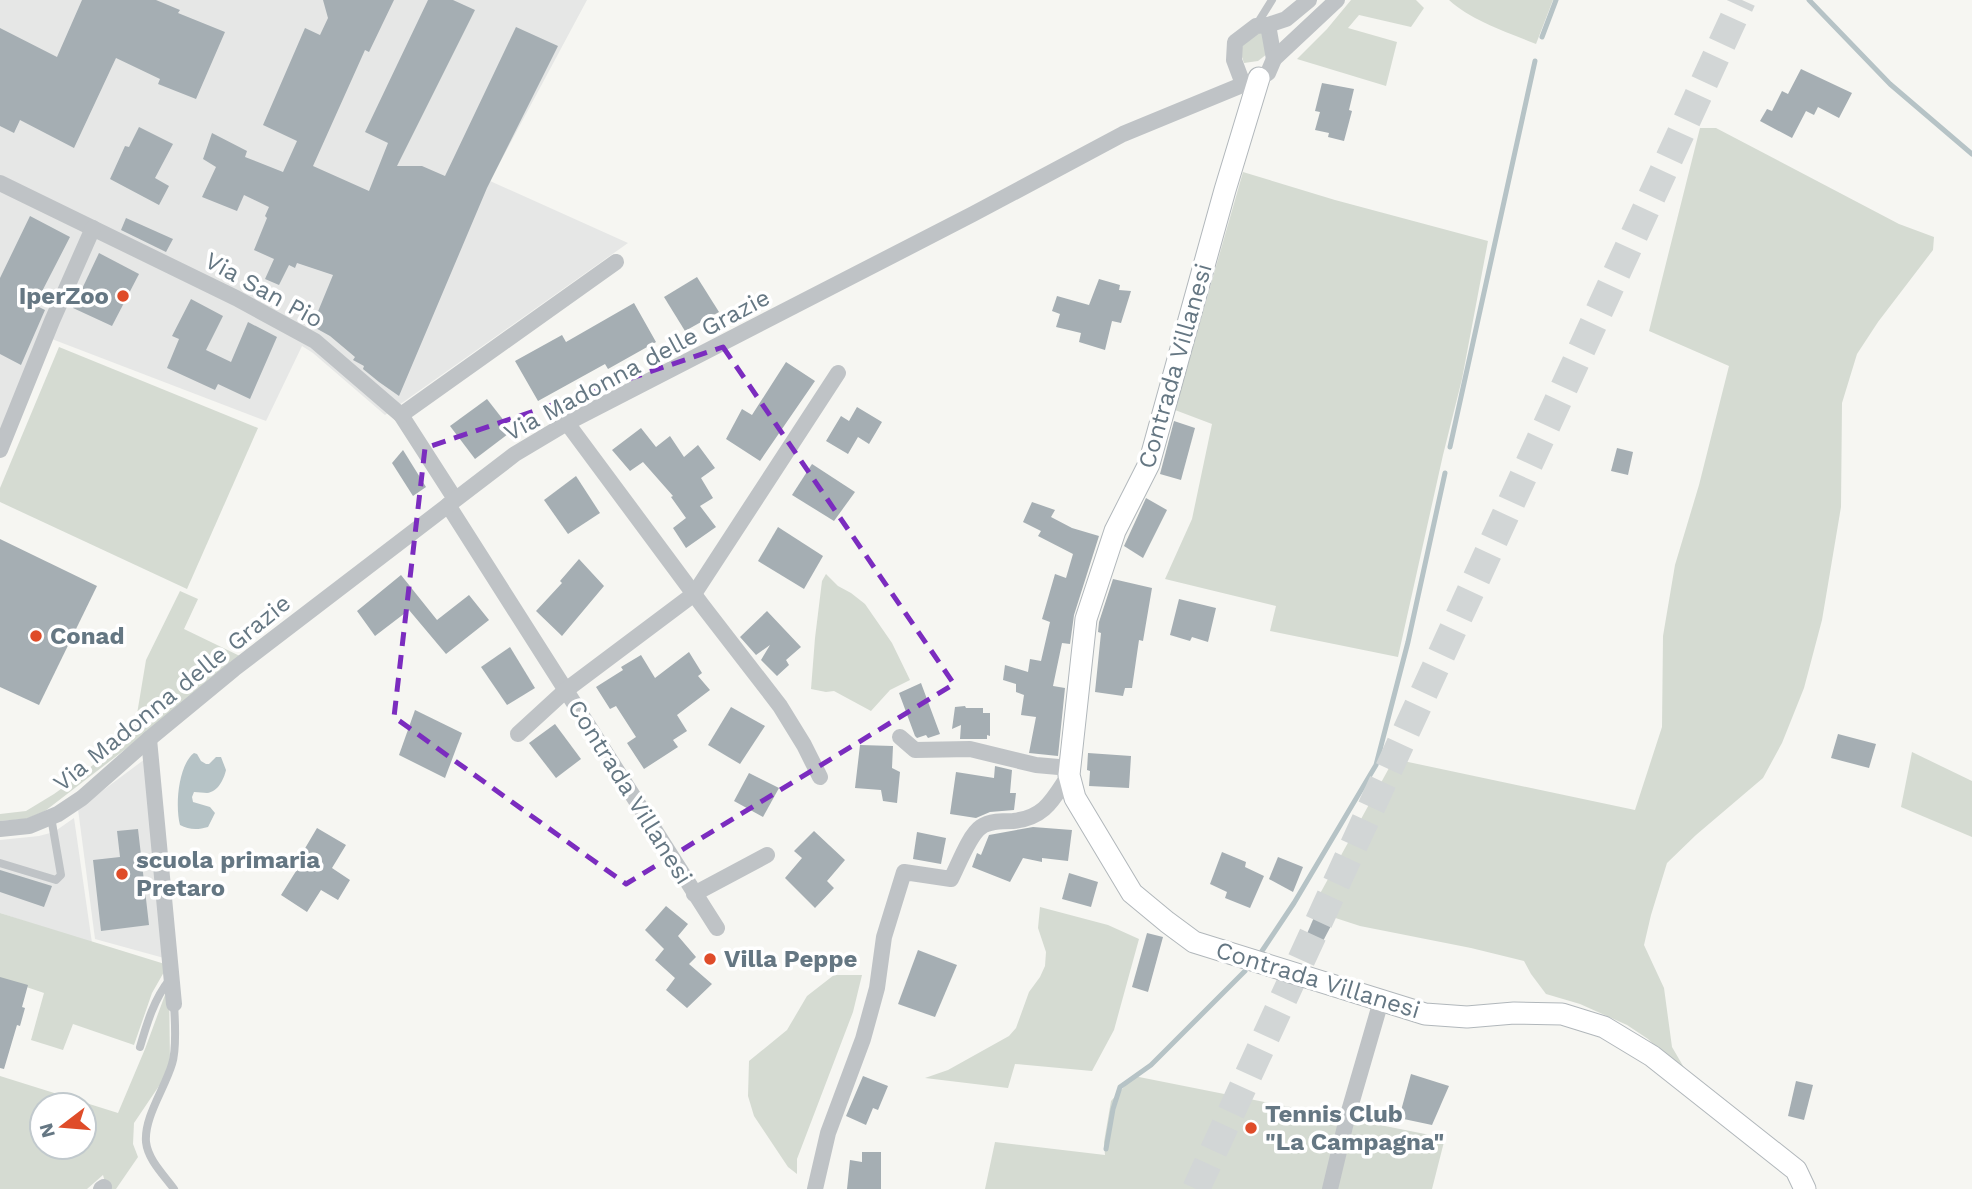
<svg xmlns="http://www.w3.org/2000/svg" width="1972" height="1189" font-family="'Work Sans',sans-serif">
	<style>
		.built { fill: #e6e7e6 }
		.green { fill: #d5dbd2; fill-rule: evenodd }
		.water { fill: #b6c3c6 }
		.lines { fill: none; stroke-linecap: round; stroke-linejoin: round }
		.stream { stroke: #b6c3c6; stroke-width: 5 }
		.building { fill: #a5aeb3 }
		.highway-tunnel { stroke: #d2d6d6; stroke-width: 28; stroke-dasharray: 28 14; stroke-linecap: butt }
		.secondary-casing { stroke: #b1b7bb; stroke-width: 23 }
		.lane { stroke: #bfc3c6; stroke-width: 8 }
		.street { stroke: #bfc3c6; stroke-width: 16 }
		.secondary { stroke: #fff; stroke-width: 21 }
		.marked { fill: none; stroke: #7b2cbf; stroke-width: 5; stroke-dasharray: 14 9; stroke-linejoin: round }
		.poi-dot { fill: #df4c29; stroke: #fff; stroke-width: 2.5 }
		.labels { text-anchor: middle; stroke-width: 7; stroke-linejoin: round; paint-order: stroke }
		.street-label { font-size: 24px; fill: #657783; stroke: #fff }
		.poi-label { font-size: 24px; font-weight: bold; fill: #657783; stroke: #fff; text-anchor: start }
	</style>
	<rect width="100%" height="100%" fill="#f6f6f2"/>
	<g class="built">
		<path d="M0,0H587L490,181L628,243L385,415L313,353L302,346L266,421L44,336L0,438Z"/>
		<path d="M145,759L164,958L95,939L78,809Z"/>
		<path d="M74,818L92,943L0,913V840L39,836L54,832Z"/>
	</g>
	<g class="green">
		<path d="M1351,0H1416L1424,8L1411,27L1359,15L1348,28L1397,42L1386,86L1297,59L1327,29Z"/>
		<path d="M1449,0H1553L1536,44C1509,33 1470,20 1449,0Z"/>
		<path d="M1260,31L1265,34L1267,54L1258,61L1244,63L1241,54L1243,38Z"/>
		<path d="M1700,128H1716L1899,224L1934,237L1933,250L1878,322L1857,354L1842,403L1841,507L1822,620L1804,688L1782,743L1763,778L1696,835L1667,863L1651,915L1644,945L1664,988L1672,1047L1693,1083L1648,1039L1627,1025L1580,1004L1546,994L1531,974L1524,961L1471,948L1360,926L1311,910L1394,759L1635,810L1662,727L1663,636L1675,565L1699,485L1729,366L1649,331Z"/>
		<path d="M1243,172L1335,200L1488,241L1462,379L1443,455L1398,657L1270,631L1276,606L1165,579L1192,519L1212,424L1175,410Z"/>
		<path d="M59,347L258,428L187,589L0,502V488Z"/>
		<path d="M826,574L838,586L851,593L865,604L892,643L910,680L890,690L871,711L834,691L826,692L811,689L815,638L822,581Z"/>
		<path d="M180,591L198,599L184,629L244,658L45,811L26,819L0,821V814L26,811L54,794L86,771L132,731L137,714L146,660Z"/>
		<path d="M1912,752L1972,781V837L1901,807Z"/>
		<path d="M1040,907L1108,925L1139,939L1114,1030L1092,1071L1015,1064L1008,1088L925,1078L948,1070L1009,1036L1016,1028L1029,992L1040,977L1045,966L1046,952L1038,928Z"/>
		<path d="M0,913L168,965L152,993L134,1045L73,1024L63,1050L31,1040L44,993L0,978Z"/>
		<path d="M834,975H862L853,1012L797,1159V1174L788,1167L754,1116L748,1096L749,1061L787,1030L807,996Z"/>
		<path d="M169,984L170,1063L163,1080L134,1123L133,1144L138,1157L116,1189H107L103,1175L87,1189H0V1076L118,1113L145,1049ZM42,1105H84V1147H42Z"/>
		<path d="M1134,1076L1445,1138L1432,1189H985L995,1142L1105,1155L1104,1142L1111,1101Z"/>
	</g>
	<path class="water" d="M194,753L197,754L201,761L206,764H209L216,757H221L226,770C224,779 218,792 207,793C203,793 199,792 194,792L192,797L193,802L210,807L215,813L208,827C198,830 189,830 180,825C175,807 178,765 194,753Z"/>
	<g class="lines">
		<g class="stream">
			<path d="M1809,0L1890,84L1972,154"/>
			<path d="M1542,37L1556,0"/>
			<path d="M1450,447L1535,61"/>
			<path d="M1262,951L1294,903L1376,765L1408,642L1445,473"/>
			<path d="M1106,1149L1113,1109L1120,1087L1151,1065L1245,971"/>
		</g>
	</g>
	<g class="building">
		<path d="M82,0H156L180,10L178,13L225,32L196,99L158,84L160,79L116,58L74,148L20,120L14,133L0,126V28L57,57Z"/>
		<path d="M323,0H394L369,52L365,50L313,166L369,191L388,143L365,132L428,0H453L475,10L397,166H422L445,176L516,27L558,46L487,188L399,396L379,382L363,369L364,366L353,360L355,357L330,336L312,326L333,275L297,263L295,268L289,265L279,285L265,279L274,259L254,250L267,218L265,216L269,207L244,195L237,211L202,197L216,167L203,159L212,133L247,151L245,157L283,172L297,141L263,125L305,28L320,35L328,18Z"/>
		<path d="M1801,69L1852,93L1839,118L1818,107L1814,115L1806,111L1792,138L1760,121L1767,109L1772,111L1782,91L1788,94Z"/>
		<path d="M1322,83L1354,89L1349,110L1352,111L1344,141L1328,137L1329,133L1315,130L1320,112L1315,111Z"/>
		<path d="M139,127L173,144L155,178L169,186L159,205L110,179L125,146L129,147Z"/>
		<path d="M30,216L70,237L35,305L45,310L21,365L0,354V278Z"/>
		<path d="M126,218L173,239L166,252L121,230Z"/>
		<path d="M99,253L139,274L112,326L73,308Z"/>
		<path d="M697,277L719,312L685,331L664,297Z"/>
		<path d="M1099,279L1120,285L1119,290L1131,291L1121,323L1112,321L1105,350L1079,342L1081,333L1056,327L1060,314L1052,311L1057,296L1089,305Z"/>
		<path d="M191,299L223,316L206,350L231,362L248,322L277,337L250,399L218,384L215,390L167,368L179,339L172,336Z"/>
		<path d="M634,303L656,342L608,369L605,364L538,401L515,361L562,335L566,342Z"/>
		<path d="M786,362L815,381L760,461L726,439L742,409L752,415Z"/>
		<path d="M487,399L512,431L475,459L450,426Z"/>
		<path d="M857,407L882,422L869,444L858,437L848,454L826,441L841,416L849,421Z"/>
		<path d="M1174,421L1195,428L1181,480L1160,474Z"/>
		<path d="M641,428L656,447L670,436L684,457L698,445L715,468L701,478L713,498L700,506L716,527L686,548L673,528L686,518L671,497L673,496L643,462L630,471L612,450Z"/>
		<path d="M1617,448L1633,452L1628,475L1611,471Z"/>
		<path d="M403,450L426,487L413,496L392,463Z"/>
		<path d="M812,464L855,492L834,521L792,495Z"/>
		<path d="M576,476L600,513L568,534L544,500Z"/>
		<path d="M1146,498L1167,510L1143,558L1124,546Z"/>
		<path d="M1032,502L1055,510L1051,517L1072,528L1099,536L1074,615L1070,644L1062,643L1053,686L1065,688L1058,756L1029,753L1036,717L1021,715L1024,695L1016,692V684L1003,680L1005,665L1028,672L1030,659L1041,661L1050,622L1042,619L1055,574L1066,578L1073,554L1038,536L1041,531L1023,522Z"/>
		<path d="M778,527L823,556L804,589L758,561Z"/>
		<path d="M0,539L97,586L39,705L0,687Z"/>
		<path d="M579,559L604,586L562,636L536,611L562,583L560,581Z"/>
		<path d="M401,575L437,620L469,595L489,620L446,654L409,610L375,636L357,611Z"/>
		<path d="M1113,579L1152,588L1143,641L1139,640L1132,688H1125L1123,696L1095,692L1101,633L1098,632L1099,622Z"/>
		<path d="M1179,599L1216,608L1208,642L1192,637L1190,641L1170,635Z"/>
		<path d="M767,611L801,647L786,660L789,665L777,676L761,660L770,645L756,655L740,637Z"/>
		<path d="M510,647L535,688L507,705L481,667Z"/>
		<path d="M689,652L702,673L698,676L710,690L677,715L687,731L673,740L678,747L644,769L627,743L636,737L616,706L610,709L596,687L623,670L621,667L641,655L655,678Z"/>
		<path d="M921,683L940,734L928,738L926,735L917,738L915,736L899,693Z"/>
		<path d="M965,706L966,708H983V713H990V736L987,735V739H960L961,725L952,729L955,707Z"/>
		<path d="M731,707L765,726L740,764L708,745Z"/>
		<path d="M415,710L462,733L445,778L399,755Z"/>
		<path d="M555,724L581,759L556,778L529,743Z"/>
		<path d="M1838,734L1876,744L1869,768L1831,758Z"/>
		<path d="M860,745L893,746L892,768L900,772L897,803L883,801L881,790L855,788Z"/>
		<path d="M1088,753L1131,756L1129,788L1089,786L1090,771L1087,770Z"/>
		<path d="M995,766L1012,770L1010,793H1016L1014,810L990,812L976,818L950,814L956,772L994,778Z"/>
		<path d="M749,773L779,788L763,817L734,801Z"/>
		<path d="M1033,827L1072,830L1068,861L1042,858V862L1023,858L1010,882L972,867L977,853L981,855L989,835Z"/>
		<path d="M317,828L346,845L332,868L350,880L338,900L321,890L307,912L281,895L308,852L304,850Z"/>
		<path d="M138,829L149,925L101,931L93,860L120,857L117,831Z"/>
		<path d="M814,831L845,860L827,881L834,888L815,908L785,878L802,858L794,851Z"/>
		<path d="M917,832L946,838L941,864L913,859Z"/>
		<path d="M1222,852L1246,862L1245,867L1264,876L1250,908L1225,898L1227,892L1210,884Z"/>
		<path d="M1278,857L1303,867L1293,892L1269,879Z"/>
		<path d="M0,870L52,886L44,907L0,892Z"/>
		<path d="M1069,873L1098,882L1091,907L1062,899Z"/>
		<path d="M666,906L688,924L678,936L696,957L689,964L712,984L687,1008L666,990L675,978L655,960L664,949L645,930Z"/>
		<path d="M1315,915L1333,922L1322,943L1306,936Z"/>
		<path d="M1147,933L1163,937L1148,992L1132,987Z"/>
		<path d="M918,950L957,965L935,1017L898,1004Z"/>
		<path d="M0,977L28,985L22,1007L25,1008L20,1026L17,1025L4,1069L0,1068Z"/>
		<path d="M1411,1074L1449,1086L1432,1125L1399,1118Z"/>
		<path d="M863,1076L888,1086L878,1110L873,1108L866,1125L846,1116Z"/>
		<path d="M1796,1081L1813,1085L1804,1120L1788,1116Z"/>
		<path d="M862,1152H881V1189H847L850,1160L862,1162Z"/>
	</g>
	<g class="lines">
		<path class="highway-tunnel" d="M1196,1189L1742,0"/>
		<defs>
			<path id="secondary" d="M1259,78L1225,190L1149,464L1115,531L1086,619L1069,775L1075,798L1132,893L1167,922L1194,942L1425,1014L1467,1017L1514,1013L1562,1014L1604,1027L1652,1056L1796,1170L1805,1189"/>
		</defs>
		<use href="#secondary" class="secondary-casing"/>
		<g class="lane">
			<path d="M1257,24L1272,0"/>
			<path d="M0,863L56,880L61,875L51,817"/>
			<path d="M140,1047C147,1023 154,999 170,979"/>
			<path d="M174,1189C164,1175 148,1160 146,1142C144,1117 165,1088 172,1064C177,1049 175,1020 174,1004"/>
		</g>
		<g class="street">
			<path d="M1268,25L1274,59"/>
			<path d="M1243,84L1234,60L1235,42L1256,26L1268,25L1286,19L1309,0"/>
			<path d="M0,183L236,298L315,341L401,415L455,499"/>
			<path d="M401,415L616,262"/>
			<path d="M567,423L702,605L780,706L804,745L820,777"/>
			<path d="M0,450L52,321L93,228"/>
			<path d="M448,505L717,928"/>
			<path d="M518,734L566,690L694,594L838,373"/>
			<path d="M900,737L915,750L970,749L1036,765L1070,768"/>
			<path d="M149,739L174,1004"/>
			<path d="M0,829L29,826L58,814L82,798L149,739L234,669L515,454L567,423L973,214L1123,134L1259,78L1268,73L1274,59L1337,0"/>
			<path d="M694,894L767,855"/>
			<path d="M101,1189L104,1187"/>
			<path d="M815,1189L828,1133L863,1039L877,988L884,937L904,872L951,879C958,866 969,835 981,827C989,821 1003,821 1013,821C1045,818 1053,799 1069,775"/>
			<path d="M1330,1189L1347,1118L1381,1001"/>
		</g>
		<use href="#secondary" class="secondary"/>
	</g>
	<path class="marked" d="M723,347L954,684L626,884L394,717L425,448Z"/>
	<g class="poi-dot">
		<circle cx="123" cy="296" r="7"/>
		<circle cx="36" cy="636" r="7"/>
		<circle cx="122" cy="874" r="7"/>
		<circle cx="710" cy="959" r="7"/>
		<circle cx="1251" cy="1128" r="7"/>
	</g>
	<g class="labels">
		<g class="street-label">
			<text transform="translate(264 290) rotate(29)" y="8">Via San Pio</text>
			<text transform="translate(637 365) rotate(-28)" y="8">Via Madonna delle Grazie</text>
			<text transform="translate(1175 366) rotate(-74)" y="8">Contrada Villanesi</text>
			<text transform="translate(172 693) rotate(-39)" y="8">Via Madonna delle Grazie</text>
			<text transform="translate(630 792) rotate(58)" y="8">Contrada Villanesi</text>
			<text transform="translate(1318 980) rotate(17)" y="8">Contrada Villanesi</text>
		</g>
		<g class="poi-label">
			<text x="109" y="304" text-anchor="end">IperZoo</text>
			<text x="50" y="644">Conad</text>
			<text x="136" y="868">scuola primaria<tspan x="136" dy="28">Pretaro</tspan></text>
			<text x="724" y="967">Villa Peppe</text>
			<text x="1265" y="1122">Tennis Club<tspan x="1265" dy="28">"La Campagna"</tspan></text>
		</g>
	</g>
	<g transform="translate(63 1126) rotate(254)"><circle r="33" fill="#ffffff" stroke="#c1c9cd" stroke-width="2"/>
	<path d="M0-5L12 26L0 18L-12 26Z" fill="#df4c29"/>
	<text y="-10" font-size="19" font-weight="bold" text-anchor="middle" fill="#657783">N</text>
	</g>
</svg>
